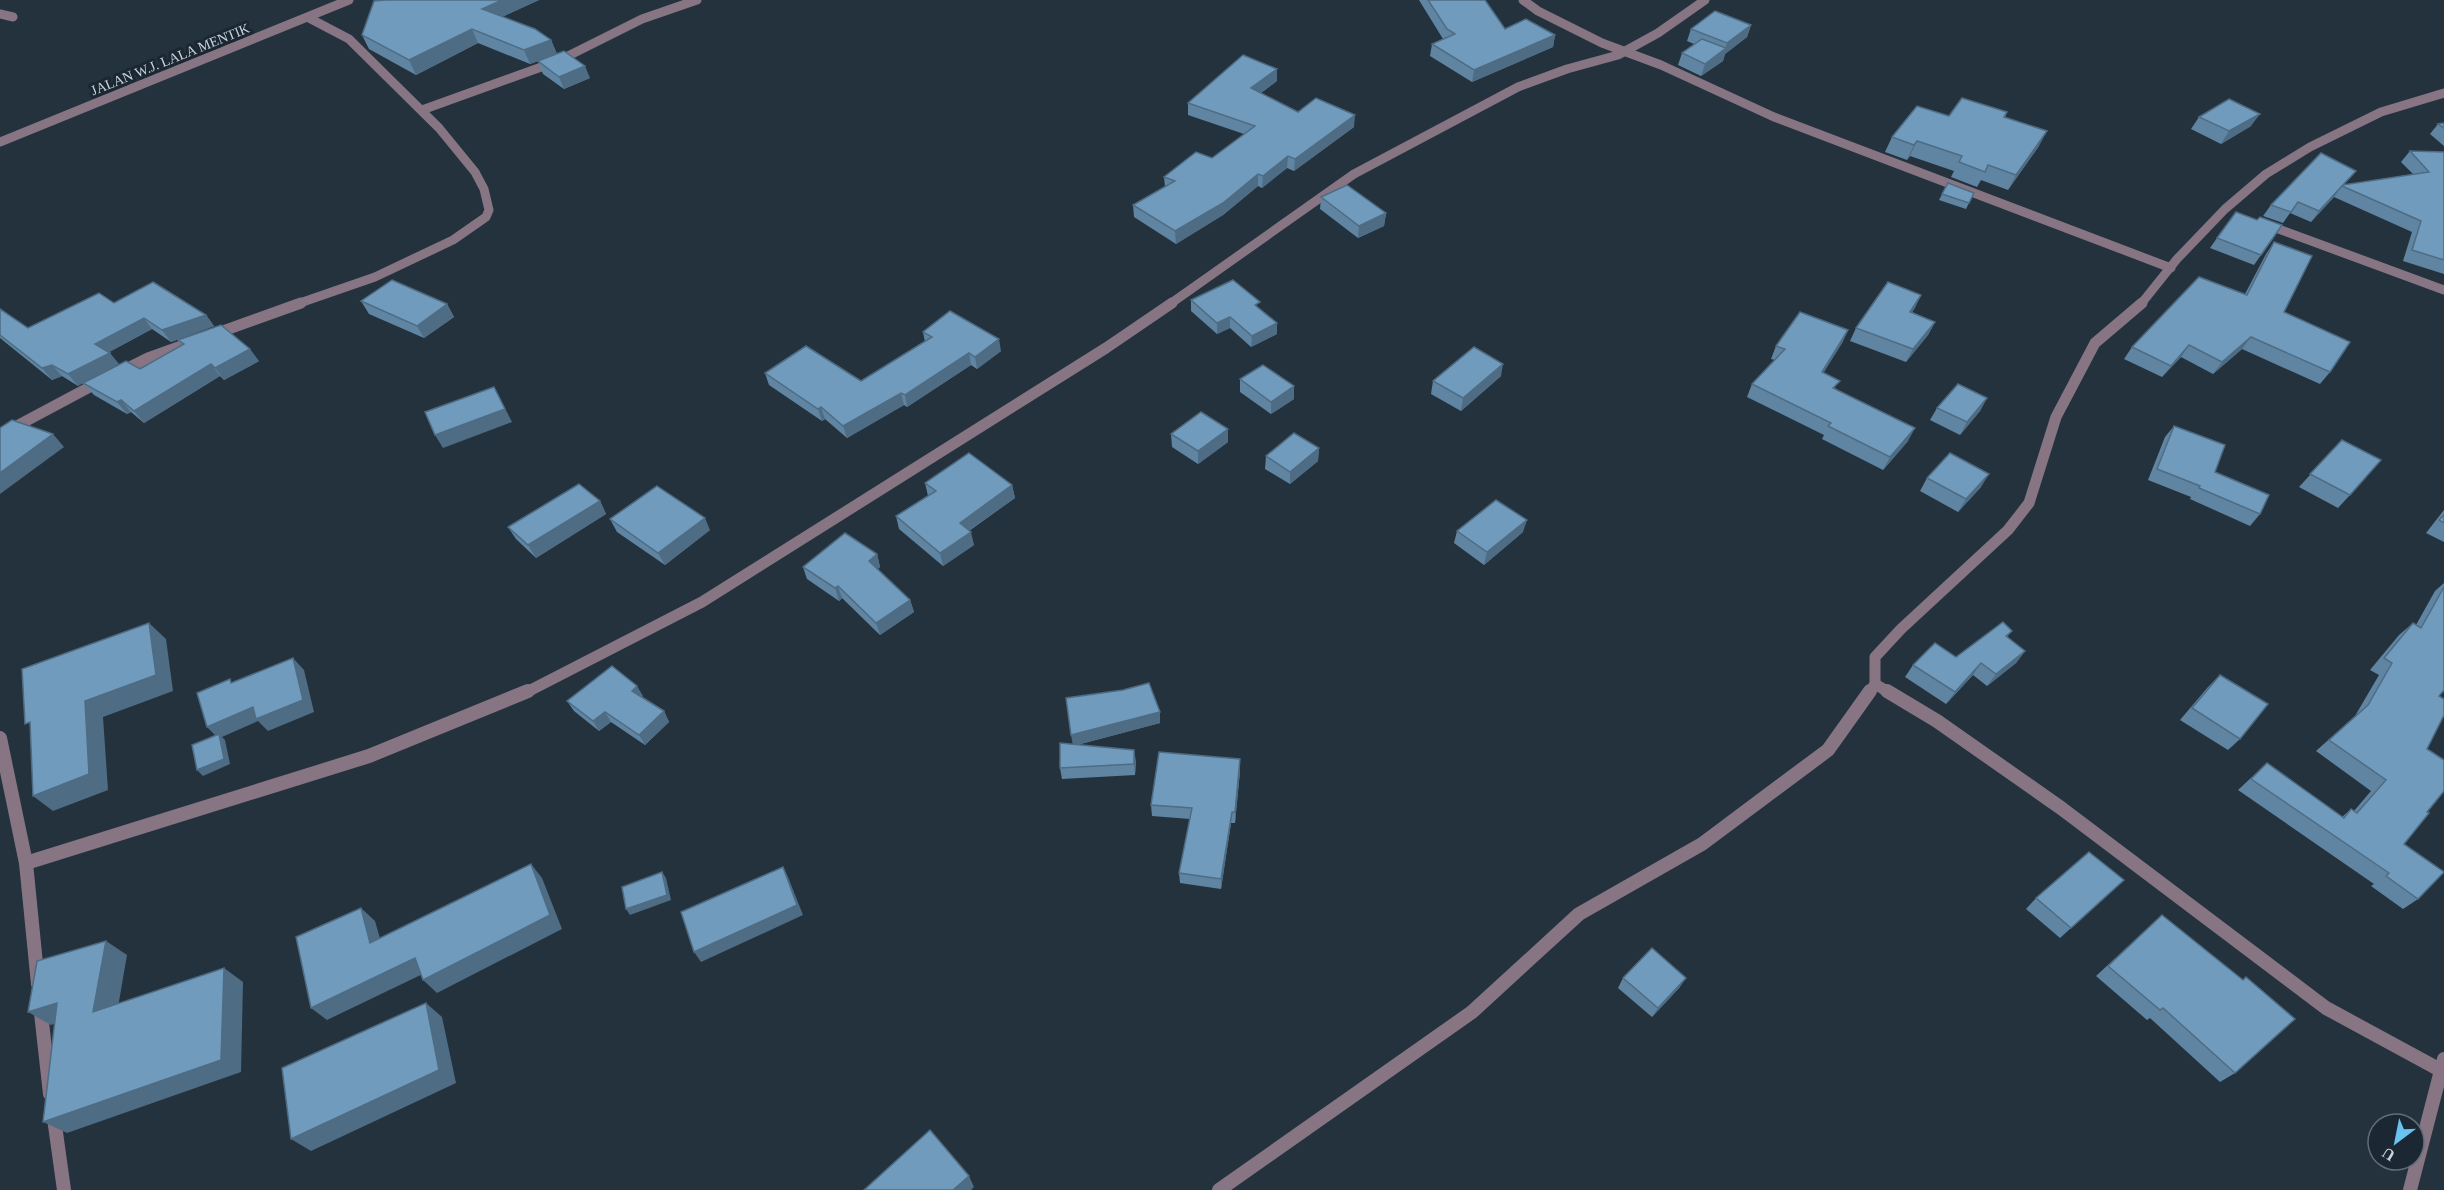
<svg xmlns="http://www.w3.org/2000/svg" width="2444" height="1190" font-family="Georgia,serif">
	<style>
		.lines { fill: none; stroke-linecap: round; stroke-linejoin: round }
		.minor-far2 { stroke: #877584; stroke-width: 9 }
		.minor-far1 { stroke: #877584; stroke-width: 11 }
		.minor { stroke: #877584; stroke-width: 14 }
		.wall { fill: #6085a2 }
		.shaded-wall { fill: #4e6c84 }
		.building { fill: #709bbc; stroke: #4e6c84; stroke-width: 1.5 }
		.labels { text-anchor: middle; stroke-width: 6; stroke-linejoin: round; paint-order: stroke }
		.far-street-label { font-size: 14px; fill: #cbd4db; stroke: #1b2833 }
	</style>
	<rect width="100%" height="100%" fill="#24323d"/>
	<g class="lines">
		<g class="minor-far2">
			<path d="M1523,0L1538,11L1602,43L1661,65L1774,117L2171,268"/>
			<path d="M0,14L13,17"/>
			<path d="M422,110L558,61L642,19L697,0"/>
			<path d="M0,142L349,0"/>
			<path d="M2265,224L2444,290"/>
			<path d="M297,304L375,277L453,240L486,217L489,210L484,189L475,172L439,128L349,39L309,18"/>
			<path d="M1170,304L1354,174L1518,87L1567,69L1618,55L1658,33L1705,0"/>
			<path d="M2141,304L2177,259L2225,209L2266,174L2310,147L2381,112L2444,93"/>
		</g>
		<g class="minor-far1">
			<path d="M120,372L148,358L301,303"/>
			<path d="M0,435L101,381"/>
			<path d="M1875,684L1890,693"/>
			<path d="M525,693L702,602L1106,348L1172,303"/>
			<path d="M1869,693L1875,684V657L1901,629L2008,530L2029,503L2056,417L2095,343L2142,303"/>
		</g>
		<g class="minor">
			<path d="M1887,691L1937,721L2061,808L2326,1008L2444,1072"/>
			<path d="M0,738L26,863L38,984"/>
			<path d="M26,863L369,756L528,691"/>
			<path d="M40,1004L50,1094"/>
			<path d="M53,1111L64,1190"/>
			<path d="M1219,1190L1472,1012L1579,914L1702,844L1828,750L1870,691"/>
			<path d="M2410,1190L2444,1059"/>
		</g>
	</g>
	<g class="wall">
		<path d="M386,0H539L502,17L551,40L557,54L530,64L478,43L416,75L369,49L362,35Z"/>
		<path d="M1419,0H1485L1505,29L1555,35L1553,47L1472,82L1430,56L1432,44L1443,39Z"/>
		<path d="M1751,25L1747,37L1725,54L1723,61L1701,76L1678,65L1682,53L1694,44L1687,41L1691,29Z"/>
		<path d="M538,61L590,78L564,89L543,74Z"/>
		<path d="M1277,81L1261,93L1298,112L1354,127L1294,171L1287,168L1262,188L1258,186L1223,215L1176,244L1134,217L1133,205L1165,187L1164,177L1212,158L1244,134L1188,115V103Z"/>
		<path d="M2007,112L2005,117L2039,146L2008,190L1981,180L1977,187L1951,177L1954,171L1910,156L1907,160L1885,152L1892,137L1949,116Z"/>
		<path d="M2199,117L2251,126L2221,144L2191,129Z"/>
		<path d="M2444,123V146L2430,134L2438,124Z"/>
		<path d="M2410,151L2444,152V274L2403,261L2412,232L2334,197L2311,222L2290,213L2283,223L2263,216L2271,205L2345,185L2413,174L2401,162Z"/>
		<path d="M1948,183L1974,193L1966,209L1939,200Z"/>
		<path d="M1321,197L1386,213L1384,226L1358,238L1320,209Z"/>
		<path d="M2282,225L2254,265L2210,248L2217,238Z"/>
		<path d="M2274,242L2284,312L2330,372L2320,384L2242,349L2213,374L2181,357L2162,377L2124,359L2132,347L2245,294L2266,254Z"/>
		<path d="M1921,295L1912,312L1935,322L1928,335L1906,362L1850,341L1856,328Z"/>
		<path d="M1191,300L1260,309L1277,334L1251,347L1230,328L1217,334L1191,311Z"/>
		<path d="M361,301L447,304L454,317L424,338L369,314Z"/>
		<path d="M114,303L206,315L214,326L171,342L152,329L109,352L78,386L62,376L52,380L0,338V309L28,328Z"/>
		<path d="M1848,330L1842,343L1823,373L1836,389L1908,441L1883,470L1822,439L1824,435L1747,397L1752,384L1775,360L1771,359L1776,346Z"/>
		<path d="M923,332L1001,351L977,369L971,365L907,407L904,405L847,438L825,419L822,421L769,385L765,373L861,381L925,342Z"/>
		<path d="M178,340L259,361L224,380L220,376L144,423L131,412L127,414L94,395L83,383L140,369L182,345Z"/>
		<path d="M1501,376L1461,411L1431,394L1433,381Z"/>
		<path d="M1240,379L1294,386V399L1271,414L1240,392Z"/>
		<path d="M1987,398L1980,411L1960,435L1930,420L1937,408Z"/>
		<path d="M2174,426L2215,472L2260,514L2250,526L2190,499L2191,497L2148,480L2165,437Z"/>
		<path d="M1228,429V442L1198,464L1172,447L1171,434Z"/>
		<path d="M2342,440L2350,495L2338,508L2299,487Z"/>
		<path d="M1319,448L1318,461L1290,484L1265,469L1266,456Z"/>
		<path d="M1927,478L1981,487L1958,512L1920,491Z"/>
		<path d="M925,483L1012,485L1015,498L969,531L974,545L943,566L899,529L896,516L928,496Z"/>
		<path d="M600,501L606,514L536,558L516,539L508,527Z"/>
		<path d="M2444,510V542L2426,533Z"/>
		<path d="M610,519L710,530L665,565L617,532Z"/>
		<path d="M1457,531L1523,532L1484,565L1454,543Z"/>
		<path d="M877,554L880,567L878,569L910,600L914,612L880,635L842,598L839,601L807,579L803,567Z"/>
		<path d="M2444,583V690L2439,696L2427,749V812L2404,844L2418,899L2403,909L2371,886L2374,884L2238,790L2267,763L2342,817L2351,809L2354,811L2371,791L2316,751L2355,716L2379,675L2370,670L2399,635L2413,623L2416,625L2435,591Z"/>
		<path d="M2012,631L2007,637L2025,651L2016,663L1987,686L1973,675L1946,704L1905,677L1913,665L1956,657Z"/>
		<path d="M2220,675L2240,739L2228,750L2180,720L2208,687Z"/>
		<path d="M643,696L642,697L664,711L669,722L645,745L611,722L599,731L574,711L567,701Z"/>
		<path d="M1160,712V723L1077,745L1136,761L1135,775L1062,779L1060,768L1073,745Z"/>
		<path d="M1240,759V771L1235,823H1231L1221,889L1180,883L1179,873L1190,819L1152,816L1151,805Z"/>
		<path d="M2124,880L2060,938L2026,909L2036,898Z"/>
		<path d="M2162,915L2243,980L2235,1073L2220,1082L2150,1018L2147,1020L2096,976L2150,926Z"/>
		<path d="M1623,978L1680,987L1652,1017L1618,988Z"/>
	</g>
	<g class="shaded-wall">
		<path d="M502,0H539L488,23L482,9Z"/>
		<path d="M1751,25L1747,37L1725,54L1723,61L1701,76L1705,64L1725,50L1727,43Z"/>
		<path d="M472,29L478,43L416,75L409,60Z"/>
		<path d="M1555,35L1553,47L1472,82L1474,70Z"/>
		<path d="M551,40L557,54L530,64L524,50Z"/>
		<path d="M585,66L590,78L564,89L559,77Z"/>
		<path d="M1277,69V81L1251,100V88Z"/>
		<path d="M2260,114L2251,126L2221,144L2229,131Z"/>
		<path d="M1355,115L1354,127L1294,171L1295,159Z"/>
		<path d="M2047,131L2039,146L2008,190L2016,175Z"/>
		<path d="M1917,141L1910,156L1907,160L1914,145Z"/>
		<path d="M1288,156L1287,168L1262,188L1263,176Z"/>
		<path d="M1258,174V186L1223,215L1176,244L1175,231Z"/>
		<path d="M2342,186L2334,197L2311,222L2319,211Z"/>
		<path d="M1386,213L1384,226L1358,238L1359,226Z"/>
		<path d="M1921,295L1915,308L1904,325L1910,312Z"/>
		<path d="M447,304L454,317L424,338L417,326Z"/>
		<path d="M206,315L214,326L171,342L162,330Z"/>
		<path d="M1230,317V328L1217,334V323Z"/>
		<path d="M144,318L152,329L104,355L95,344Z"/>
		<path d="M1935,322L1928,335L1906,362L1913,349Z"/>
		<path d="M1277,323V334L1251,347L1252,336Z"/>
		<path d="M1848,330L1842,343L1816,385L1822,372Z"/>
		<path d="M2251,337L2242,349L2213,374L2222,362Z"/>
		<path d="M999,339L1001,351L977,369L975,357Z"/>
		<path d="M2189,345L2181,357L2162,377L2171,366Z"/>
		<path d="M250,349L259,361L224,380L215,368Z"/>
		<path d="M110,353L119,364L78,386L68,374Z"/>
		<path d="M969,353L971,365L907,407L905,395Z"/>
		<path d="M211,364L220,376L144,423L134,411Z"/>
		<path d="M1503,364L1501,376L1461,411L1463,398Z"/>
		<path d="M52,365L62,376L52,380L42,368Z"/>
		<path d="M1294,386V399L1271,414V402Z"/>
		<path d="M494,387L512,422L443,448L435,435Z"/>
		<path d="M901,393L904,405L847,438L843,426Z"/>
		<path d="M1987,398L1980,411L1960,435L1967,422Z"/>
		<path d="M121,400L131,412L127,414L117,402Z"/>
		<path d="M821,407L825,419L822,421L818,409Z"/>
		<path d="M1915,428L1908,441L1883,470L1890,457Z"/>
		<path d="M1228,429V442L1198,464V451Z"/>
		<path d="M53,434L64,447L0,494V473Z"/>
		<path d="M1319,448L1318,461L1290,484V472Z"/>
		<path d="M1989,474L1981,487L1958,512L1966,499Z"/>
		<path d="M1012,485L1015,498L962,535L960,523Z"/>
		<path d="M600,501L606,514L536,558L528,545Z"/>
		<path d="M705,518L710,530L665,565L658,553Z"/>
		<path d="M1527,520L1523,532L1484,565L1487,552Z"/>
		<path d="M971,532L974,545L943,566L940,553Z"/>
		<path d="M877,554L880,567L873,573L869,561Z"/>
		<path d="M838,586L842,598L839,601L835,588Z"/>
		<path d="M910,600L914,612L880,635L876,623Z"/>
		<path d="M149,623L166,639L173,691L103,717L108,790L53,811L33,796L85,701Z"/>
		<path d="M2025,651L2016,663L1987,686L1996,674Z"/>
		<path d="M293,658L304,670L314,712L268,731L258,721L222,737L225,740L230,764L203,776L197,770L219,739L207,727Z"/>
		<path d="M1981,663L1973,675L1946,704L1955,692Z"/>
		<path d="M637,686L643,696L638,701L632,691Z"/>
		<path d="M664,711L669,722L645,745L639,735Z"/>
		<path d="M605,712L611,722L599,731L593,721Z"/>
		<path d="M1160,712V723L1073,746L1071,735Z"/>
		<path d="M1134,750L1136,761L1135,775L1134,764Z"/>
		<path d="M1240,759V771L1235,823V812Z"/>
		<path d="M1232,812L1231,823L1221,889V879Z"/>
		<path d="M531,864L542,878L562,929L437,993L423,980Z"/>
		<path d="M783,867L788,877L803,915L701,962L694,952Z"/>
		<path d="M662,872L666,878L671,900L630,915L626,909Z"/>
		<path d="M361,908L375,921L385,956L370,943Z"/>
		<path d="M106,941L127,955L115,1025L93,1012Z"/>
		<path d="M415,958L429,971L327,1020L311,1008Z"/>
		<path d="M224,968L243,982L241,1072L67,1133L43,1122Z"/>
		<path d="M1686,978L1680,987L1652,1017L1658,1008Z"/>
		<path d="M57,1003L80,1016L51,1025L28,1012Z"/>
		<path d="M426,1003L442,1017L456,1083L311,1151L291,1139Z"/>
		<path d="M969,1176L974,1187L971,1190H953Z"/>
	</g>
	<g class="building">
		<path d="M386,0H502L482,9L535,29L551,40L524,50L472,29L409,60L362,35L374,1Z"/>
		<path d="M1428,0H1485L1505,29L1526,19L1555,35L1474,70L1432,44L1455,34L1447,29Z"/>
		<path d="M1715,11L1751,25L1727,43L1691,29Z"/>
		<path d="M1702,39L1726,48L1705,64L1682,53Z"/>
		<path d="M564,51L585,66L559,77L538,61Z"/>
		<path d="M1243,55L1277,69L1251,88L1298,112L1316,98L1355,115L1295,159L1288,156L1263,176L1258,174L1223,203L1175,231L1133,205L1175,181L1164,177L1196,152L1212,158L1255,126L1188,103Z"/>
		<path d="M1962,98L2007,112L2004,117L2047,131L2016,175L1988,165L1985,172L1959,162L1962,156L1917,141L1914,145L1892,137L1917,106L1949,116Z"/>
		<path d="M2229,99L2260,114L2229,131L2199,117Z"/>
		<path d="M2444,123V128L2438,124Z"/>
		<path d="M2410,151L2444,152V260L2412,250L2421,221L2342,186L2319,211L2298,202L2291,212L2271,205L2321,153L2356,171L2343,185L2429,172Z"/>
		<path d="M1948,183L1974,193L1969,203L1942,194Z"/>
		<path d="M1347,185L1386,213L1359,226L1321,197Z"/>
		<path d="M2236,212L2257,220L2260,217L2282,225L2261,255L2217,238Z"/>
		<path d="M2274,242L2312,256L2284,312L2350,342L2330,372L2251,337L2222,362L2189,345L2171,366L2132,347L2199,277L2247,295Z"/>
		<path d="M392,280L447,304L417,326L361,301Z"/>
		<path d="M1233,280L1260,302L1255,305L1277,323L1252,336L1230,317L1217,323L1191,300Z"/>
		<path d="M153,282L206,315L162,330L144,318L95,344L110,353L68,374L52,365L42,368L0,335V309L28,328L99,293L114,303Z"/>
		<path d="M1888,282L1921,295L1910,312L1935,322L1913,349L1856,328Z"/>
		<path d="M950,311L999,339L975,357L969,353L905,395L901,393L843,426L821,407L818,409L765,373L806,346L861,381L932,337L923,332Z"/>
		<path d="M1800,312L1848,330L1822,372L1840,381L1833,388L1915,428L1890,457L1828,426L1831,423L1752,384L1785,349L1776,346Z"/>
		<path d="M221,325L250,349L215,368L211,364L134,411L121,400L117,402L83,383L126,361L140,369L184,344L178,340Z"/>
		<path d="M1474,347L1503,364L1463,398L1433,381Z"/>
		<path d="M1263,365L1294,386L1271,402L1240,379Z"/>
		<path d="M1958,384L1987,398L1967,422L1937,408Z"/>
		<path d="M494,387L505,409L435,435L425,412Z"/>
		<path d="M1201,412L1228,429L1198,451L1171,434Z"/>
		<path d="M12,420L53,434L0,473V428Z"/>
		<path d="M2174,426L2225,445L2215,472L2269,495L2260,514L2199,488L2200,486L2157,469Z"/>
		<path d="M1294,433L1319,448L1290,472L1266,456Z"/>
		<path d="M2342,440L2381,460L2350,495L2310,474Z"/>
		<path d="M969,453L1012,485L960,523L971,532L940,553L896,516L936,491L925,483Z"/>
		<path d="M1950,453L1989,474L1966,499L1927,478Z"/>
		<path d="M579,484L600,501L528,545L508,527Z"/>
		<path d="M657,486L705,518L658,553L610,519Z"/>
		<path d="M1496,500L1527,520L1487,552L1457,531Z"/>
		<path d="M2444,515V523L2439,520Z"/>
		<path d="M845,533L877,554L869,561L910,600L876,623L838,586L835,588L803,567Z"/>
		<path d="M2444,587V690L2439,696L2444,699V715L2427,749L2444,760V791L2427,812L2429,813L2404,844L2444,872L2418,899L2386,876L2389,873L2251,779L2267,763L2344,818L2351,809L2357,813L2386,780L2329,740L2368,705L2392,663L2384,658L2413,623L2421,628Z"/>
		<path d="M2003,622L2012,631L2006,636L2025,651L1996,674L1981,663L1955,692L1913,665L1935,643L1956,657Z"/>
		<path d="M149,623L156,675L85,701L89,774L33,796L30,722L25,724L22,669Z"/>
		<path d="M293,658L303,700L256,719L253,707L207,727L197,693L230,679L231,683Z"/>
		<path d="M612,666L637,686L632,691L664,711L639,735L605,712L593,721L567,701Z"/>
		<path d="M2220,675L2268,704L2240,739L2192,708Z"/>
		<path d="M1149,683L1160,712L1071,735L1066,698L1123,690Z"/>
		<path d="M219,734L224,759L197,770L192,745Z"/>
		<path d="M1060,743L1134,750V764L1060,768Z"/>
		<path d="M1159,752L1240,759L1235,812H1232L1221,879L1179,873L1192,808L1151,805Z"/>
		<path d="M2089,852L2124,880L2071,928L2036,898Z"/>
		<path d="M531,864L550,915L423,980L415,958L311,1008L296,937L361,908L370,943Z"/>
		<path d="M783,867L797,905L694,952L681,912Z"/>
		<path d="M662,872L667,895L626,909L622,887Z"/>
		<path d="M2162,915L2243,980L2246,977L2295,1019L2235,1073L2163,1008L2160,1010L2108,966Z"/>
		<path d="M106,941L93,1012L224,968L221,1060L43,1122L57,1003L28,1012L37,961Z"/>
		<path d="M1652,948L1686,978L1658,1008L1623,978Z"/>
		<path d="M426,1003L439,1070L291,1139L282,1068Z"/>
		<path d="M930,1130L969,1176L953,1190H864Z"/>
	</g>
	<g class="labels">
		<g class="far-street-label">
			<text transform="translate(170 59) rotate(-22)" y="5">JALAN W.J. LALA MENTIK</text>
		</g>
	</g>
	<g transform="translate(2396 1142) rotate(212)"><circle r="28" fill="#1b2833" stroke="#616d76" stroke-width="1.5"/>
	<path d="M0-4.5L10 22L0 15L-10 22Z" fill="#69c3f1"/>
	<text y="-9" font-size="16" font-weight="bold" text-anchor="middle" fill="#cbd4db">U</text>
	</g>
</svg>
